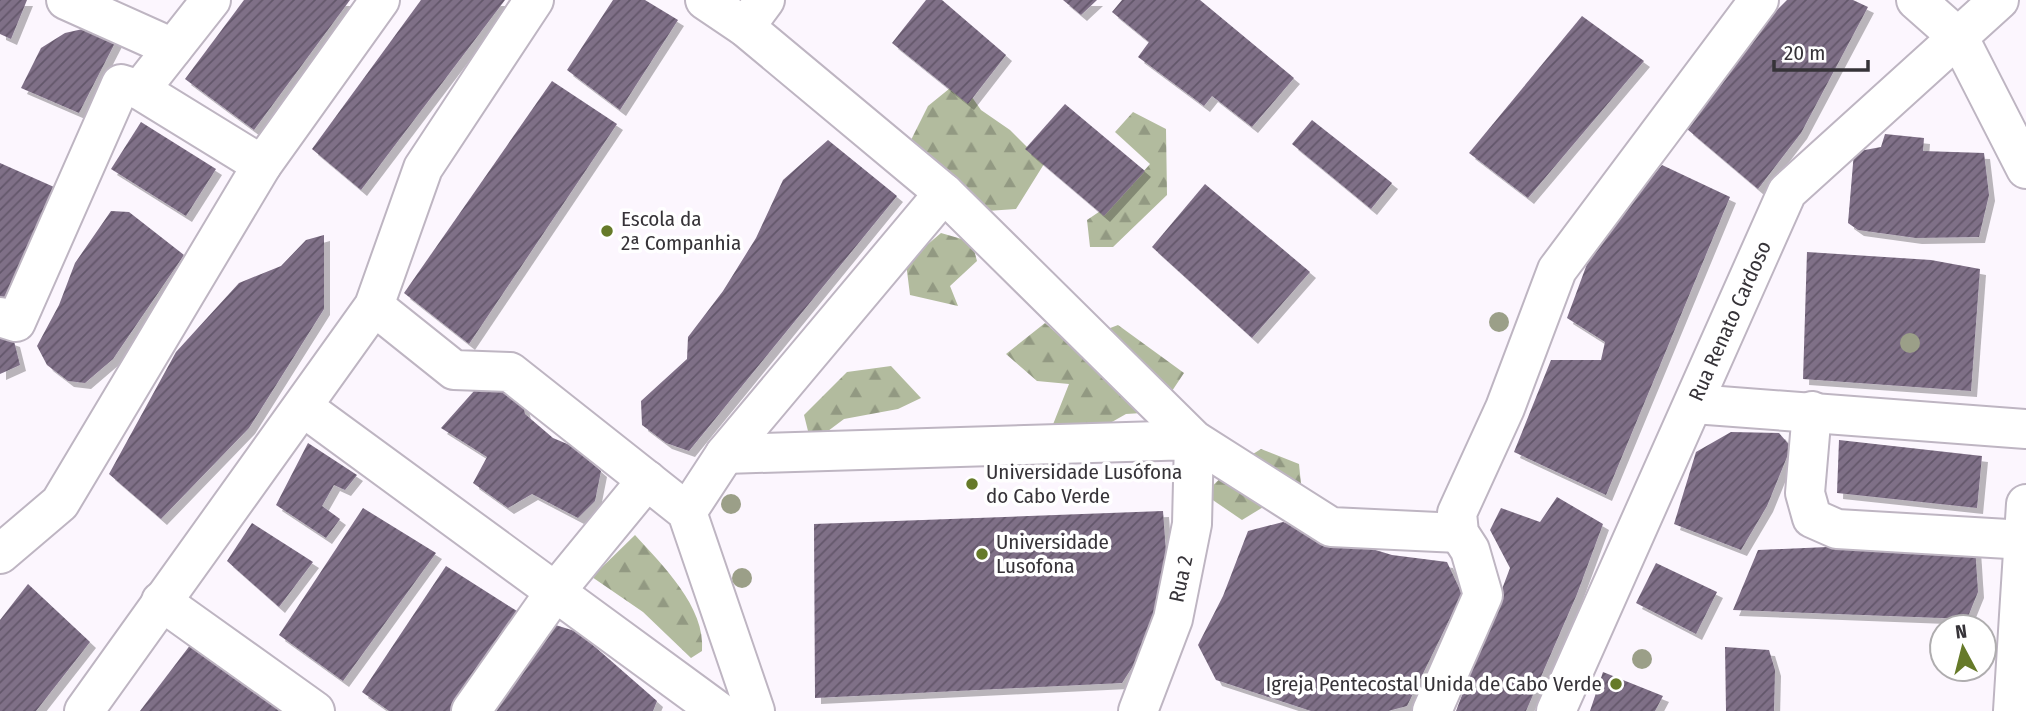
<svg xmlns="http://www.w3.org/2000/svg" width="2026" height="711" font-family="'Fira Sans Condensed',sans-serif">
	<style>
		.forest { fill: url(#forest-firs) }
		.building { fill: url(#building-hatch); filter: url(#shadow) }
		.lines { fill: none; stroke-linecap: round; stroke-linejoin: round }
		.minor-casing { stroke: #beb5c2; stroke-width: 42 }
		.minor { stroke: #fff; stroke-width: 38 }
		.tree { fill: #9b9f88 }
		.poi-dot { fill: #667a29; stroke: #fff; stroke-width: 2.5 }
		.labels { text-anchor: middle; stroke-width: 7; stroke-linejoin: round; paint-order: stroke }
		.poi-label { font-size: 21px; fill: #363338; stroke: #fff; text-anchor: start }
		.street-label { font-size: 21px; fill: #363338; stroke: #fff }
	</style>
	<defs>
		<pattern id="forest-firs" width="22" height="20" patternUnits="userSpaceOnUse" patternTransform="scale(1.75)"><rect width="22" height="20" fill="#b2bb9e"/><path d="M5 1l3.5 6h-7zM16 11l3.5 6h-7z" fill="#929982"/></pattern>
		<pattern id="building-hatch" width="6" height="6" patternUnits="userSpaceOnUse" patternTransform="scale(1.75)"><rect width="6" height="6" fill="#7f6f87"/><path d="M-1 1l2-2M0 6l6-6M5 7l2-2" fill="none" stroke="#63576a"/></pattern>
		<filter id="shadow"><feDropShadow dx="6" dy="6" stdDeviation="0" flood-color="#0004"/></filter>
	</defs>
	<rect width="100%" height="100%" fill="#fcf6fe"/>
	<g class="forest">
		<path d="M960,80L981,110L1010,130L1044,164L1016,209L987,211L932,164L911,140L928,106Z"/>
		<path d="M1133,112L1166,129L1167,195L1113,247H1090L1087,220L1121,197L1150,164L1115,132Z"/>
		<path d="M941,233L972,242L977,261L950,286L958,306L910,295L906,263Z"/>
		<path d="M1045,323L1069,344L1118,325L1184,373L1158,412L1126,414L1096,431L1050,432L1069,384L1037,381L1006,354Z"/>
		<path d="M891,366L921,398L898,409L844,419L828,431L809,435L804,415L847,372Z"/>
		<path d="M1261,449L1299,464L1301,484L1242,520L1204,494L1232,467Z"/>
		<path d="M635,535C662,565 706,607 702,651L691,658L643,612L592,577Z"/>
	</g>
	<g class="building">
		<path d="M0,0H27L11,39L0,34Z"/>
		<path d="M244,0H350L254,130L185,79Z"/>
		<path d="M421,0H505L361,190L312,149Z"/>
		<path d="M613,0H645L678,20L620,110L567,70Z"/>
		<path d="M926,0H942L1006,55L968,104L892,43Z"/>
		<path d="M1063,0H1097L1081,15Z"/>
		<path d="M1122,0H1200L1294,78L1252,127L1212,96L1204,106L1138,57L1149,42L1112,12Z"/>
		<path d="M1787,0H1853L1868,7L1801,133L1758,189L1687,129L1774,13Z"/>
		<path d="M1582,16L1644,61L1528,198L1469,153Z"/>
		<path d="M96,26L118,37L79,113L21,88L41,48L65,33Z"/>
		<path d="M552,81L617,124L469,344L404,293Z"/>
		<path d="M1065,104L1145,171L1104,216L1025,149Z"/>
		<path d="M1312,120L1392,183L1371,209L1292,144Z"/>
		<path d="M141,122L216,169L186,216L111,169Z"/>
		<path d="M1885,134L1924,138L1923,151L1984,153L1989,195L1979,237L1916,238L1858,230L1848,223L1854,152L1881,147Z"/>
		<path d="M828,140L897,196L689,451L666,443L642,425L641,401L687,359L688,337L723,291L756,238L783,180Z"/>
		<path d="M0,163L54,187L4,299L0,297Z"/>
		<path d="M1662,165L1730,197L1606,495L1514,452L1551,360H1601L1605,342L1567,318L1594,245Z"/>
		<path d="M1205,184L1310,272L1252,338L1152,247Z"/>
		<path d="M111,211L129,212L184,255L113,359L85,383L68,381L47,365L37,346L59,305L75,263Z"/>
		<path d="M324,235V309L249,428L161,519L109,474L176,352L239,283L281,266L306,240Z"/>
		<path d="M1807,252L1931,260L1980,269L1971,391L1803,379Z"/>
		<path d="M0,336L14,341L20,365L0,374Z"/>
		<path d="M482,382L505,386L522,400L525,414L553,438L572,446L601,471L595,501L578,518L532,494L508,508L473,483L487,457L441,428Z"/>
		<path d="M1731,432L1779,433L1791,447L1767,506L1741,550L1674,524L1696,452Z"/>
		<path d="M1839,440L1982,456L1977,508L1837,493Z"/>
		<path d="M308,443L357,475L345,490L334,485L322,506L340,519L326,538L276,505Z"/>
		<path d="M1557,497L1603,524L1577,594L1526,711H1456L1510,568L1490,530L1501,508L1540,522Z"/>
		<path d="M363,508L436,553L343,681L279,635Z"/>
		<path d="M1163,511L1170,609L1122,683L815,698L814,524Z"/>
		<path d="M1283,522L1392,555L1447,562L1462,594L1407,706L1388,711H1311L1216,680L1198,645L1223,596L1248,531Z"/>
		<path d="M252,523L313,562L279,607L227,561Z"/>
		<path d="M1873,545L1975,546L1978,592L1967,619L1733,610L1758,550Z"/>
		<path d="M1656,563L1717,592L1696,634L1636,603Z"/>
		<path d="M446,566L520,613L452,711H389L362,692Z"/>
		<path d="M28,584L90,642L36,711H0V620Z"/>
		<path d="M549,623L578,632L657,701L653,711H484Z"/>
		<path d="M191,644L280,711H140Z"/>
		<path d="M1725,647L1769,650L1775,670L1774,711H1726Z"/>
		<path d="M1603,672L1663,696L1655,711H1590Z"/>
	</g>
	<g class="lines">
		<defs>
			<g id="minor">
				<path d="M66,0L173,48"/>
				<path d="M211,0L140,90L262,165L380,0"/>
				<path d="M705,0L745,27L944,193L1194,440L1331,527L1459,533"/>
				<path d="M1916,0L1959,38L2026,169"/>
				<path d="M745,27L765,0"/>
				<path d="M374,306L454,370L510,372L687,512L755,711"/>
				<path d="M0,317L16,322L121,84L140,90"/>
				<path d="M1694,404L2026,429"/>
				<path d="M303,407L718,711"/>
				<path d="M1812,411L1805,493L1812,518L1837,529L2026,540"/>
				<path d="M725,454L1194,440L1192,524L1173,619L1138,711"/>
				<path d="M687,512L725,454L944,193"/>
				<path d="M0,554L60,503L262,165"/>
				<path d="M161,601L315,711"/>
				<path d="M84,711L374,306L423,168L534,0"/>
				<path d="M471,711L555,592L647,480"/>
				<path d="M1432,711L1483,595L1470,550L1459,533L1457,513L1505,408L1557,270L1759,0"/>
				<path d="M1556,711L1787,192L1999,0"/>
				<path d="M2013,711L2026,504"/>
			</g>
		</defs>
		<use href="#minor" class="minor-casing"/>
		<use href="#minor" class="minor"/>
	</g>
	<g class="tree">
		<circle cx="1499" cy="322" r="10"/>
		<circle cx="1910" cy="343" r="10"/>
		<circle cx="731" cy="504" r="10"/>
		<circle cx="742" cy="578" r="10"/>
		<circle cx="1642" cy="659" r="10"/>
	</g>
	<g class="poi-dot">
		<circle cx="607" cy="231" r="7"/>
		<circle cx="972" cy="484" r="7"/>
		<circle cx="982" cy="554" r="7"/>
		<circle cx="1616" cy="684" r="7"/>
	</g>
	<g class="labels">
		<g class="poi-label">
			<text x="621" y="226">Escola da<tspan x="621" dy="24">2ª Companhia</tspan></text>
			<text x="986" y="479">Universidade Lusófona<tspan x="986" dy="24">do Cabo Verde</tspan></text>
			<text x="996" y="549">Universidade<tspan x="996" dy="24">Lusofona</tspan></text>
			<text x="1602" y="691" text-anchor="end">Igreja Pentecostal Unida de Cabo Verde</text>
		</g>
		<g class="street-label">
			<text transform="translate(1730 321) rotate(-66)" y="7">Rua Renato Cardoso</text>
			<text transform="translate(1181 579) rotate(-78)" y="7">Rua 2</text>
		</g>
	</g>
	<g transform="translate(1963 648) rotate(353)"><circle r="33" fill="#ffffff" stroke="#afadaf" stroke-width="2"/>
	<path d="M0-5L12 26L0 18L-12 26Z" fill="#667a29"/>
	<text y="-10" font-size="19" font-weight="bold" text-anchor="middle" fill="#363338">N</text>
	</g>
	<path d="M1774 60v10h94v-10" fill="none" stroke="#363338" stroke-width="3.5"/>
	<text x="1784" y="60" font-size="21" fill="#363338" stroke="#ffffff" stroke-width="5" paint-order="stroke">20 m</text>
</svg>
